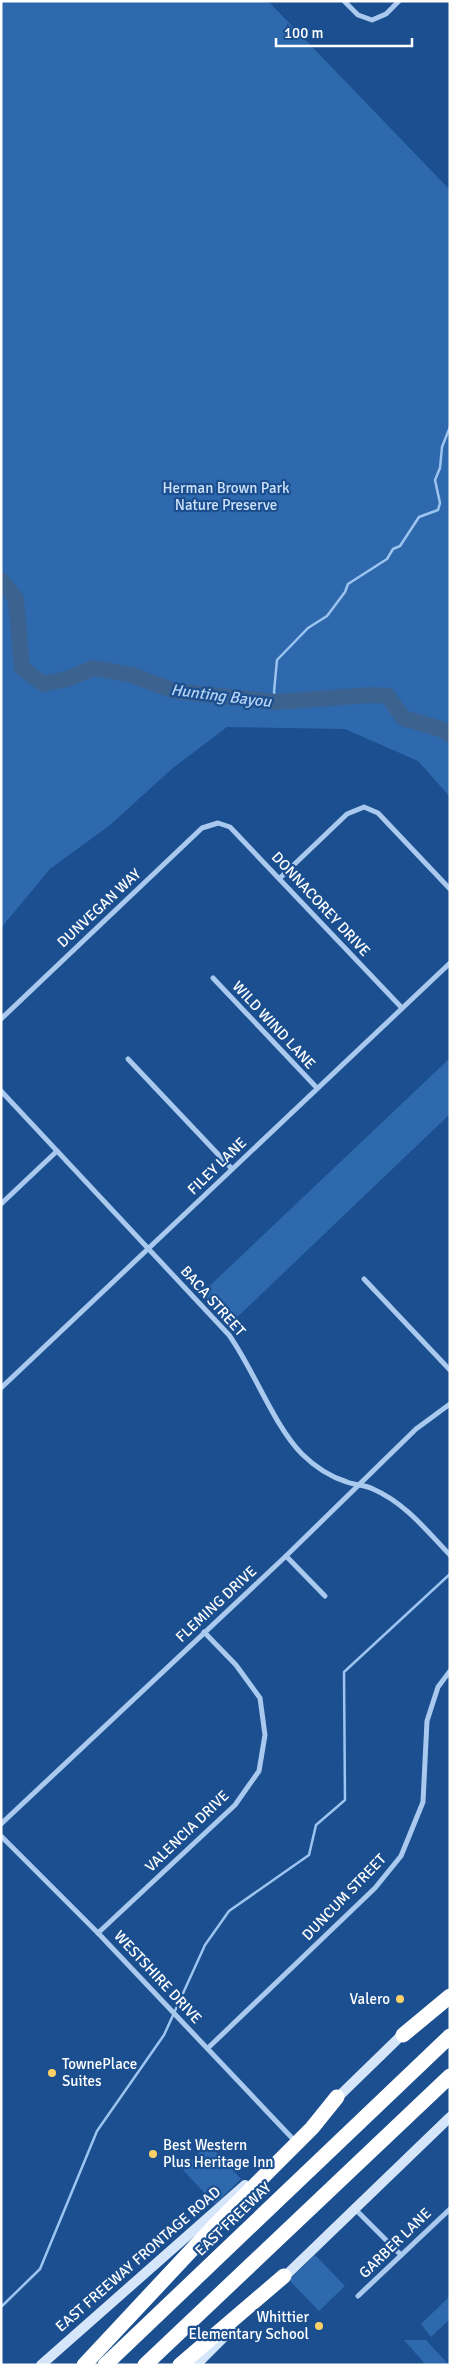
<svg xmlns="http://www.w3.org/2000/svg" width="451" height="2366" font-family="Signika,sans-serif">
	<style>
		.green { fill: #2e69ad }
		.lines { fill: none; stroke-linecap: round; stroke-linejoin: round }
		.stream { stroke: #9cc4f0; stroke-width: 2.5 }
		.river { stroke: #3c6290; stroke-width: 16 }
		.minor { stroke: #a9c9ee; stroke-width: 5 }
		.secondary { stroke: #d6e6fa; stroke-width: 10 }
		.motorway { stroke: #fff; stroke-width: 15 }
		.poi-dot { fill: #ffd166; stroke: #1b4f8f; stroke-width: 2 }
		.labels { text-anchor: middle; stroke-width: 4.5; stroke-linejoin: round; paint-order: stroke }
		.park-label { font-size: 15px; fill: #cfe3fa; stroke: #1b4f8f }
		.street-label { font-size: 15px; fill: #fff; stroke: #1b4f8f }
		.poi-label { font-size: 15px; fill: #fff; stroke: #1b4f8f; text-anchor: end }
		.water-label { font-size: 16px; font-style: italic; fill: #b5d3f5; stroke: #1b4f8f }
	</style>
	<rect width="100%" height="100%" fill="#1b4f8f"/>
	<g class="green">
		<path d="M1,1H268L450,190V797L418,761L345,729L227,727L173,768L110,825L50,869L1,928Z"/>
		<path d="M450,1058V1114L229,1325L200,1295Z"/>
		<path d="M208,2143L241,2179L215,2204L183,2170Z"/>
		<path d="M315,2255L345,2286L319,2311L289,2280Z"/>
		<path d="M450,2296V2319L431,2337L421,2324Z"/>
		<path d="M404,2340H426L449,2365H426Z"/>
	</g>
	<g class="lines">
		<g class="stream">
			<path d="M276,702L274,692L277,660L308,628L327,616L345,592L348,584L387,559L393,549L400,546L419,517L438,510L440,503L435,480L440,468L442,447L450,427"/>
			<path d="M1,2307L40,2269L97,2131L164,2035L205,1945L229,1911L309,1855L316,1825L345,1800L344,1672L450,1574"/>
		</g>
		<path class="river" d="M1,580L16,599L22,668L43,684L67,679L94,668L132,675L174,691L276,702L371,695L388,696L403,718L441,729L450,735"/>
		<g class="minor">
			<path d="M344,1L358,15L372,20L386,14L399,1"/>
			<path d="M280,878L347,814L364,807L378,813L450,889"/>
			<path d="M213,978L317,1088"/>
			<path d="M1,1019L202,828L218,823L230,827L402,1008"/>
			<path d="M128,1059L232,1169"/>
			<path d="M1,1091L229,1335C254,1370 274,1426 302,1454C314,1466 331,1477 347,1482C355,1485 365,1485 373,1489C405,1503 426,1530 450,1555"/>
			<path d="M1,1204L57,1151"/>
			<path d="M364,1279L450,1370"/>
			<path d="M1,1388L450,963"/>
			<path d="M286,1556L325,1596"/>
			<path d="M1,1824L286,1556L416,1429L450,1404"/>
			<path d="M1,1836L98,1933L293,2139"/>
			<path d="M98,1933L235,1805L259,1771L265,1735L260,1698L236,1665L204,1632"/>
			<path d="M208,2048L375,1888L401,1856L423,1802L427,1721L438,1687L450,1671"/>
			<path d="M355,2209L401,2255"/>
			<path d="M358,2296L450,2209"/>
		</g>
		<g class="secondary">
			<path d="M334,2101L406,2031"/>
			<path d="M280,2281L450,2117"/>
			<path d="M41,2365L245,2185"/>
			<path d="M196,2365L231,2330"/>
		</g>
		<g class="motorway">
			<path d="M403,2035L450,1996"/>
			<path d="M84,2365L215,2225L312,2128L337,2097"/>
			<path d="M105,2365L450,2036"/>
			<path d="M145,2365L450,2076"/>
			<path d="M180,2365L284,2276"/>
		</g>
	</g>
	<g class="poi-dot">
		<circle cx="400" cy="1999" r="5"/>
		<circle cx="52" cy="2073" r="5"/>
		<circle cx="153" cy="2154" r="5"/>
		<circle cx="319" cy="2326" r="5"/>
	</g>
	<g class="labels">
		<g class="park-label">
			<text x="226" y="493">Herman Brown Park<tspan x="226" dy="17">Nature Preserve</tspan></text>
		</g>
		<g class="street-label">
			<text transform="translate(321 904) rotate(47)" y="5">DONNACOREY DRIVE</text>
			<text transform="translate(99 908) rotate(-43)" y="5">DUNVEGAN WAY</text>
			<text transform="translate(274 1025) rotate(47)" y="5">WILD WIND LANE</text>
			<text transform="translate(217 1166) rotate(-44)" y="5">FILEY LANE</text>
			<text transform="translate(213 1301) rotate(48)" y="5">BACA STREET</text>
			<text transform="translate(216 1604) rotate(-43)" y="5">FLEMING DRIVE</text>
			<text transform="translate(187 1831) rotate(-44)" y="5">VALENCIA DRIVE</text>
			<text transform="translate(344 1897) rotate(-46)" y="5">DUNCUM STREET</text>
			<text transform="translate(158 1977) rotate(47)" y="5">WESTSHIRE DRIVE</text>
			<text transform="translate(233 2219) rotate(-44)" y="5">EAST FREEWAY</text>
			<text transform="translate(395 2243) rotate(-44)" y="5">GARBER LANE</text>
			<text transform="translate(138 2259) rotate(-41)" y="5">EAST FREEWAY FRONTAGE ROAD</text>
		</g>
		<g class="poi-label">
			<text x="390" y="2004">Valero</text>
			<text x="62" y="2069" text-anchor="start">TownePlace<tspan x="62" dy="17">Suites</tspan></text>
			<text x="163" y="2150" text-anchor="start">Best Western<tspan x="163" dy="17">Plus Heritage Inn</tspan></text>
			<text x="309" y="2322">Whittier<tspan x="309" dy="17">Elementary School</tspan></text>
		</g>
		<g class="water-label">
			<text transform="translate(221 695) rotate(7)" y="6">Hunting Bayou</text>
		</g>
	</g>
	<rect width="451" height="2366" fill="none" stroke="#ffffff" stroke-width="5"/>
	<path d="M276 38v8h136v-8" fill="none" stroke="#ffffff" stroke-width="2.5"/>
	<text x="284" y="38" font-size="15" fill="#ffffff" stroke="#1b4f8f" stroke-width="4" paint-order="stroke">100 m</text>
</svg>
